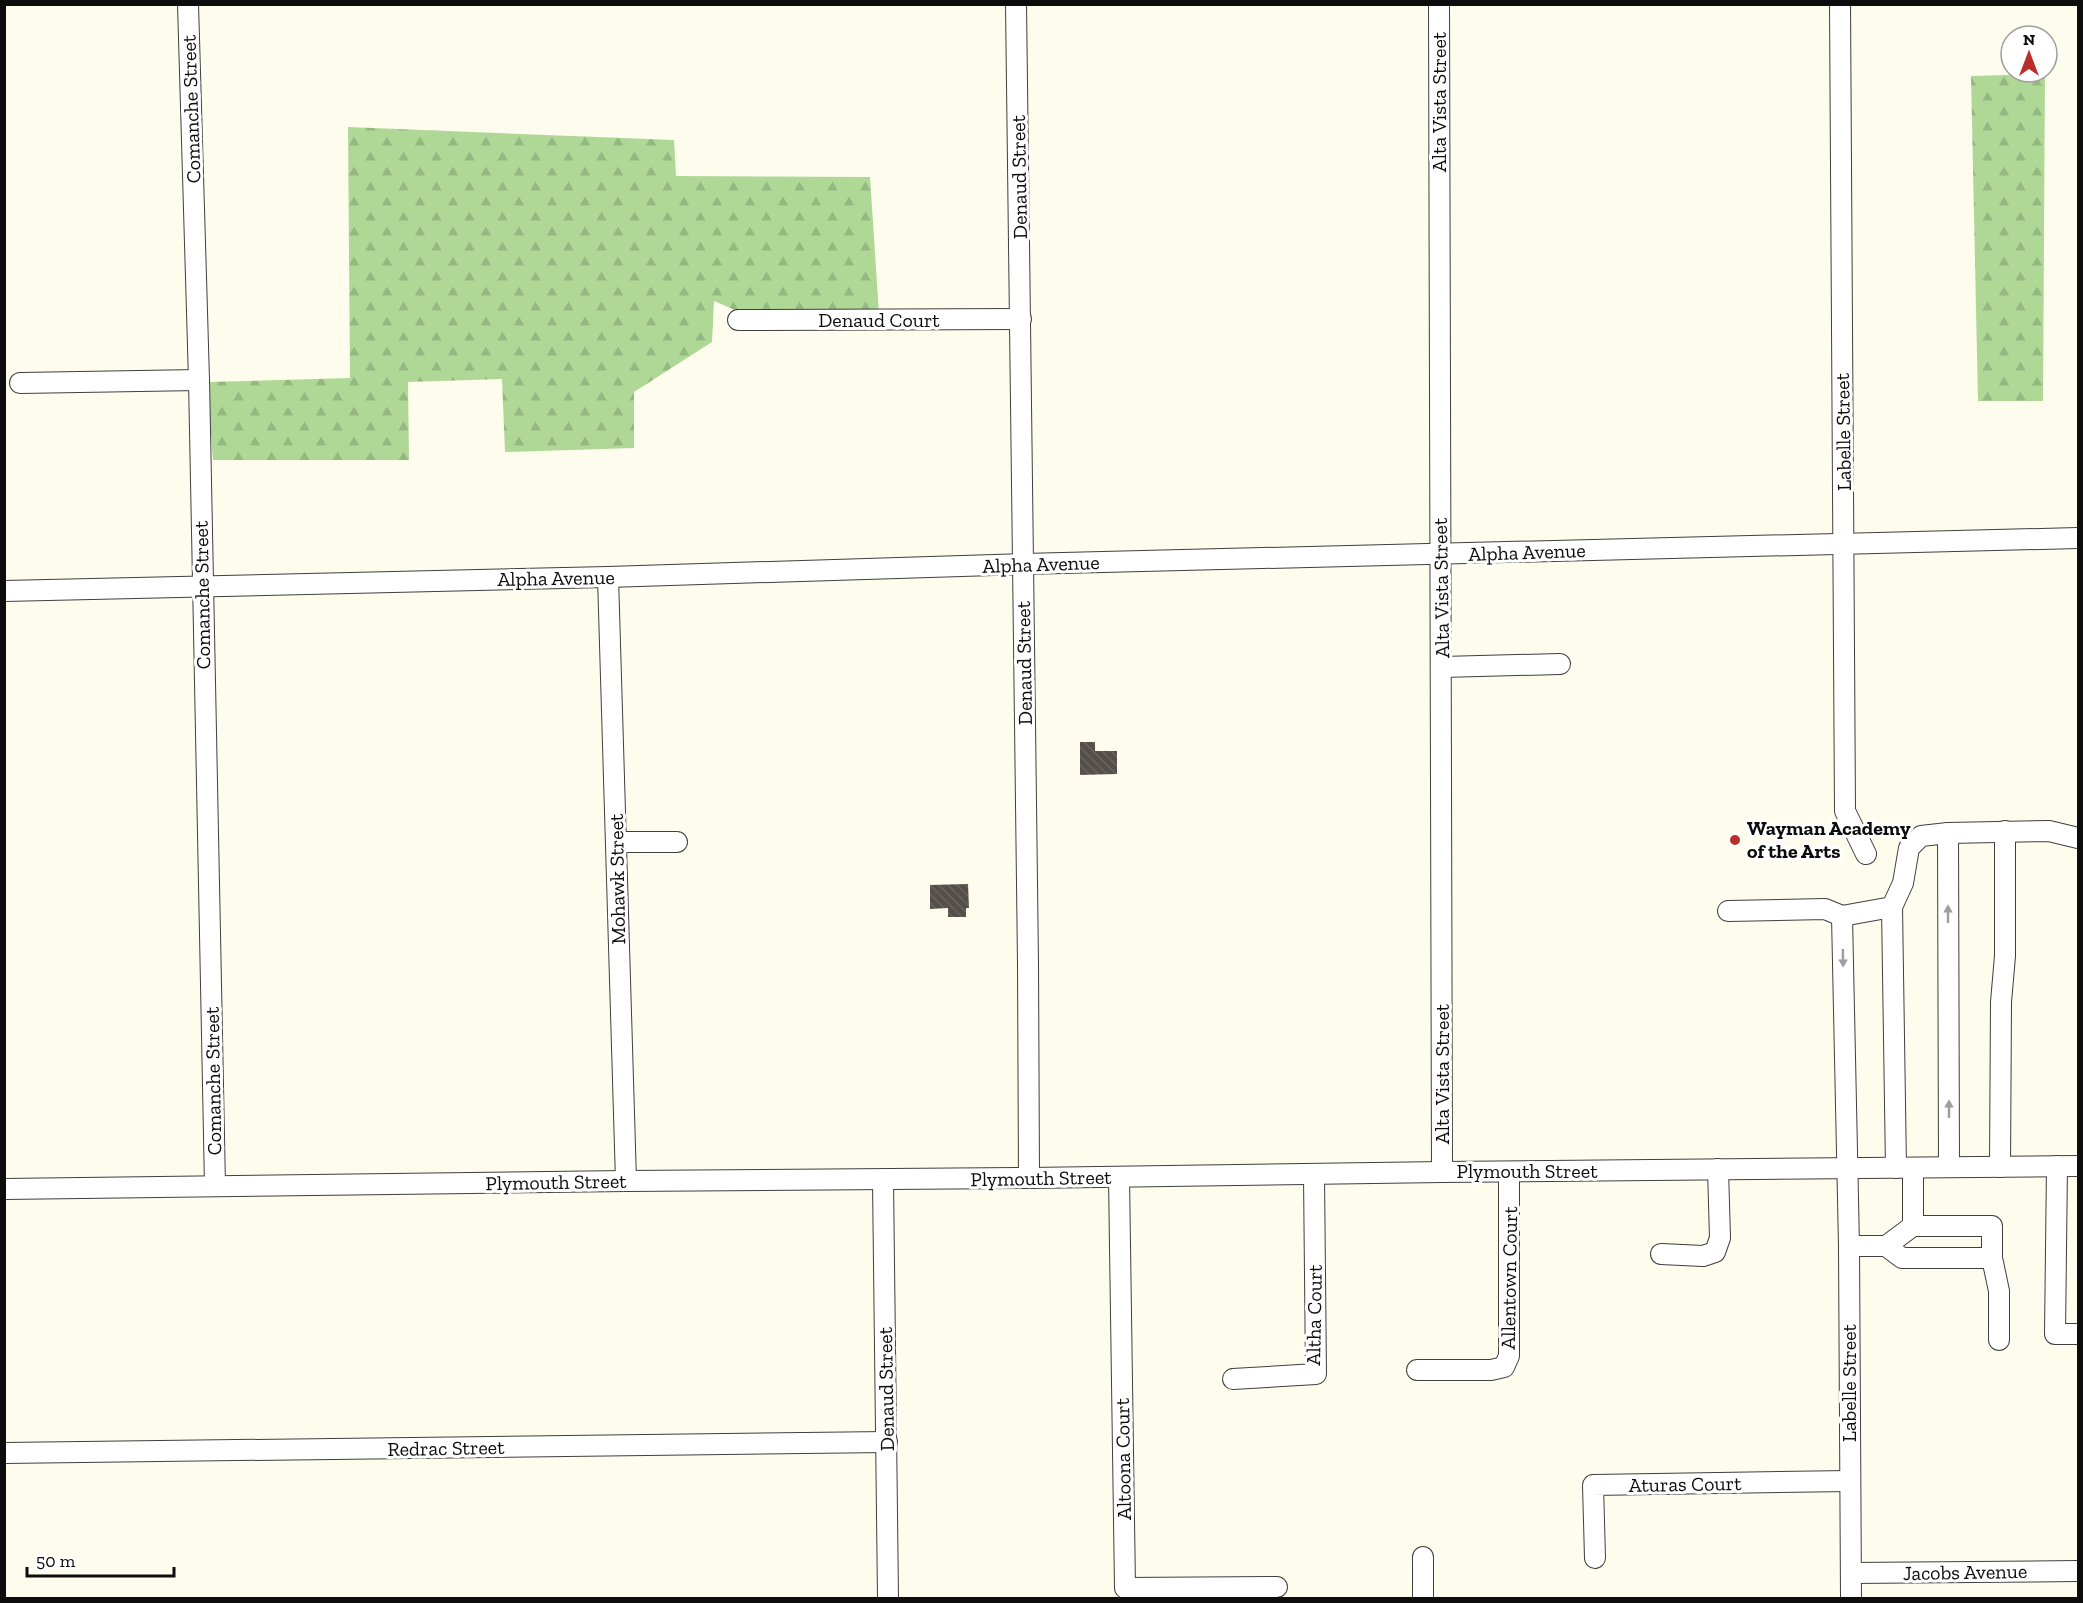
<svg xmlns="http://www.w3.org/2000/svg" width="2083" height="1603" font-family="'Zilla Slab',serif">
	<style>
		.forest { fill: url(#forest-firs) }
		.building { fill: url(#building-back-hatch) }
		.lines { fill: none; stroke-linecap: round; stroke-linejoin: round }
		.minor-casing { stroke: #3f3f3f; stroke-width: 22 }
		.minor { stroke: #fff; stroke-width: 20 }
		.oneway { fill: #9e9e9e }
		.poi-dot { fill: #b82e29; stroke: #fff; stroke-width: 2 }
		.labels { text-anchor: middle; stroke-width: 6; stroke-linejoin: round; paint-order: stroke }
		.street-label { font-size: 20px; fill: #0c0c0c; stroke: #fff }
		.poi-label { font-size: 20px; font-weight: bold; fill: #0c0c0c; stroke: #fff; text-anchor: start }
	</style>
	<defs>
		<pattern id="forest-firs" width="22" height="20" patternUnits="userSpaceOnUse" patternTransform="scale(1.5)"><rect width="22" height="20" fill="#afd897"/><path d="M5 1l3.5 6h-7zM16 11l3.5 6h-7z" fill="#95b881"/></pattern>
		<pattern id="building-back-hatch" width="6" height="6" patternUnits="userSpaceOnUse" patternTransform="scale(1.5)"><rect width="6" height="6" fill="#554f49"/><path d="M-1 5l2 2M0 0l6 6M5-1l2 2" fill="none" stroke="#68645f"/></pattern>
	</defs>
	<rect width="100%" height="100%" fill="#fefced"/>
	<g class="forest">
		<path d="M2045,74L2043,401H1978L1971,76Z"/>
		<path d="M348,127L674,140L676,176L870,177L879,314L737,311L714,301L712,342L634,392V448L505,452L502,379L408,382L409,460H213L207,382L350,378Z"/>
	</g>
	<g class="building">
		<path d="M1080,742H1095V751H1117V774L1080,775Z"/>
		<path d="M968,884L969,908H966V917H948V908L930,909V885Z"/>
	</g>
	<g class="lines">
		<defs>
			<g id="minor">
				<path d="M188,4L199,380L215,1186"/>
				<path d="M1016,4L1028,963L1029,1178"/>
				<path d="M1439,4L1442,1172"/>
				<path d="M1840,4L1845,811L1866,854"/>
				<path d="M738,320L1021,319"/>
				<path d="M20,383L199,380"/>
				<path d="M608,577L626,1181"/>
				<path d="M4,591L608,577L1023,564L2078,538"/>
				<path d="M1442,667L1560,664"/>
				<path d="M1948,833L2049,831L2078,838"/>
				<path d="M616,842H677"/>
				<path d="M1892,907L1896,1168"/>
				<path d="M1728,911L1825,909L1842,916"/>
				<path d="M2057,1166L2055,1334H2078"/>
				<path d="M2000,1167L2001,1002L2005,956V831"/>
				<path d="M1119,1177L1125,1588L1277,1587"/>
				<path d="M883,1180L888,1598"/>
				<path d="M4,1189L626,1181L1029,1178L1442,1172L2078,1166"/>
				<path d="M1913,1226H1992V1258"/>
				<path d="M1849,1246H1886L1913,1226V1168"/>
				<path d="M1886,1246L1902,1258H1992L1999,1291V1340"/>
				<path d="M1661,1254L1703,1256L1715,1252L1720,1238L1718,1169"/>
				<path d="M1417,1370H1491L1504,1367L1509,1356V1172"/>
				<path d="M1233,1379L1316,1374L1314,1175"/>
				<path d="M4,1453L887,1442"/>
				<path d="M1423,1557V1598"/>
				<path d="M1595,1558L1593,1485L1850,1481"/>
				<path d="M1851,1573L2078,1571"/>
				<path d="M1851,1598L1849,1246L1842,916L1892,907L1903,883L1909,848L1921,836L1948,833L1949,1167"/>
			</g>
		</defs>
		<use href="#minor" class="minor-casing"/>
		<use href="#minor" class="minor"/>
	</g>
	<defs><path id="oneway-solid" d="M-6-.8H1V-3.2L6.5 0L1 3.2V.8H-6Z" transform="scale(1.5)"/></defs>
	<g class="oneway">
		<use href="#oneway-solid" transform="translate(1948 914) rotate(-90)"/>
		<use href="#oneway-solid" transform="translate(1843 958) rotate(89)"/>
		<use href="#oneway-solid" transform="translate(1949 1109) rotate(-90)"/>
	</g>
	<circle class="poi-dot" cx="1735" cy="840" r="6"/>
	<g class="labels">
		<g class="street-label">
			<text transform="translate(1439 102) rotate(-90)" y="7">Alta Vista Street</text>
			<text transform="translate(191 109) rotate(-92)" y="7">Comanche Street</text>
			<text transform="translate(1019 177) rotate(-91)" y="7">Denaud Street</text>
			<text x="879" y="327">Denaud Court</text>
			<text transform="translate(1843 432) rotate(-91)" y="7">Labelle Street</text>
			<text transform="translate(1527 552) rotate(-2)" y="7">Alpha Avenue</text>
			<text transform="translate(1041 564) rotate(-2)" y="7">Alpha Avenue</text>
			<text transform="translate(556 578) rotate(-1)" y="7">Alpha Avenue</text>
			<text transform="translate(1441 588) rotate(-91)" y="7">Alta Vista Street</text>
			<text transform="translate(202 595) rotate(-91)" y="7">Comanche Street</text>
			<text transform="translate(1024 663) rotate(-91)" y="7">Denaud Street</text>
			<text transform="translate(617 879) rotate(-91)" y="7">Mohawk Street</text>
			<text transform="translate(1442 1074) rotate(-90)" y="7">Alta Vista Street</text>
			<text transform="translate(213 1081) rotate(-91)" y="7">Comanche Street</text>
			<text x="1527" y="1178">Plymouth Street</text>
			<text transform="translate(1041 1178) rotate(-1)" y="7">Plymouth Street</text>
			<text transform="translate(556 1182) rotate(-1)" y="7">Plymouth Street</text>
			<text transform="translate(1509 1278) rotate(-89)" y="7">Allentown Court</text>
			<text transform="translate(1314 1315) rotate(-89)" y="7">Altha Court</text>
			<text transform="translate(1849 1383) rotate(-90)" y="7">Labelle Street</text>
			<text transform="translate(886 1389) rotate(-91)" y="7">Denaud Street</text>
			<text transform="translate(446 1448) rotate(-1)" y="7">Redrac Street</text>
			<text transform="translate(1123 1459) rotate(-91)" y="7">Altoona Court</text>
			<text transform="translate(1685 1484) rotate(-1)" y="7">Aturas Court</text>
			<text transform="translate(1965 1572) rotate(-1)" y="7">Jacobs Avenue</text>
		</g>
		<g class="poi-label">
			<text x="1747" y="835">Wayman Academy<tspan x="1747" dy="23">of the Arts</tspan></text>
		</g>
	</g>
	<rect width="2083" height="1603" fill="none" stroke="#0c0c0c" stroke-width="12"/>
	<g transform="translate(2029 54)"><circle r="28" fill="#ffffff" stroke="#9e9e9e" stroke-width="1.5"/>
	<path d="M0-4.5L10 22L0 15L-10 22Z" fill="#b82e29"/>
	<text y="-9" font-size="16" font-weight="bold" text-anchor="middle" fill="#0c0c0c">N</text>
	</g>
	<path d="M27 1567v9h147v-9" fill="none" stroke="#0c0c0c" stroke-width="3"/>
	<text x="36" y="1567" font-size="18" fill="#0c0c0c" stroke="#ffffff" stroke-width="4.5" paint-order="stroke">50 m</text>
</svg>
